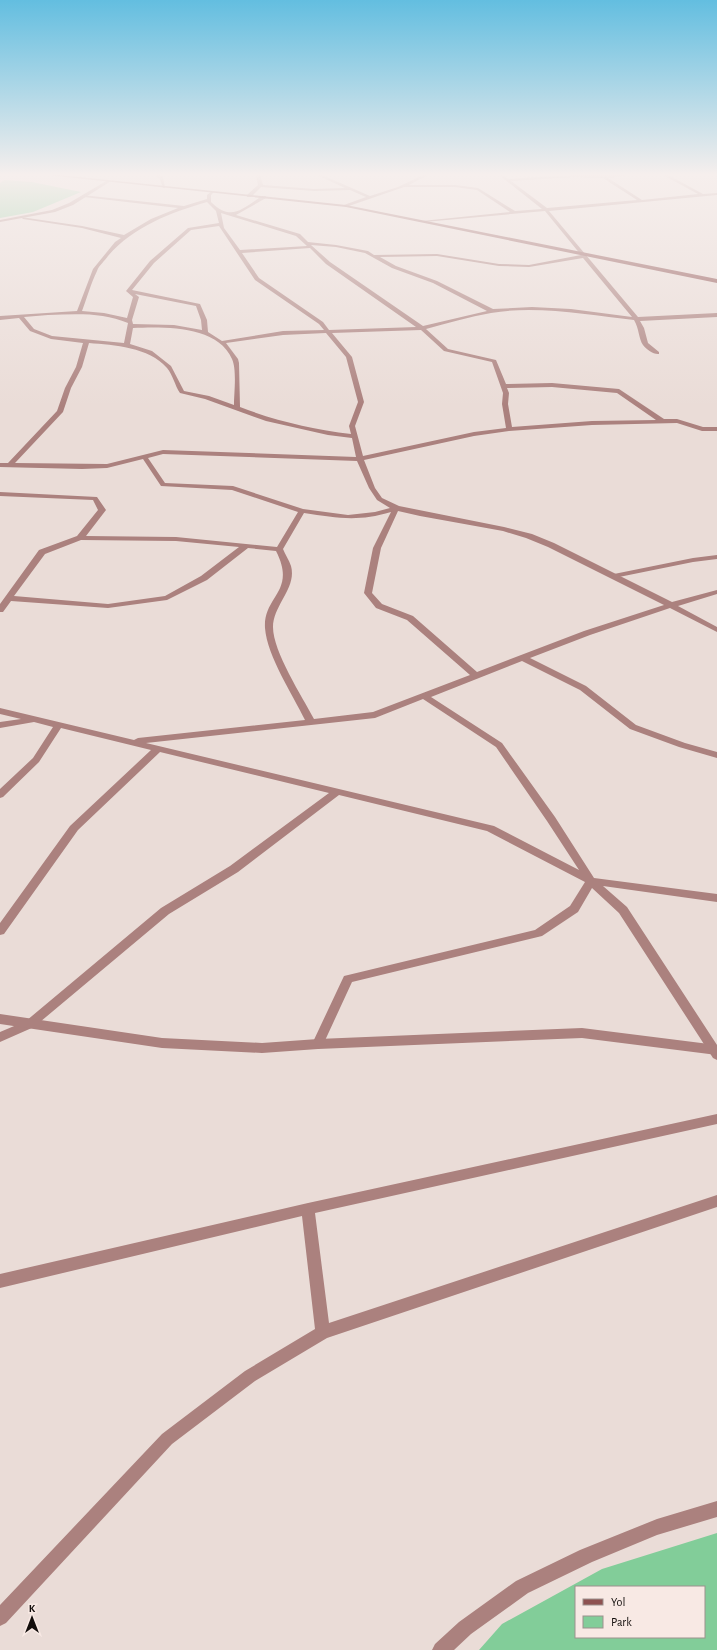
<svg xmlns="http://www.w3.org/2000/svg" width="717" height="1650" font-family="'Alegreya Sans',sans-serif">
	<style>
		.green { fill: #82cd99; fill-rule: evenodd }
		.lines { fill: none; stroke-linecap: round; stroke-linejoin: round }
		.service { fill: #ab817e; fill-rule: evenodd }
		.minor { fill: #ab817e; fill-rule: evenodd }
		.tertiary { fill: #ab817e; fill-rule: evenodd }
		.secondary { fill: #8e5251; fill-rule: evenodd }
	</style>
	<rect width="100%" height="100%" fill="#eadcd7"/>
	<g class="green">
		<path d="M4,180L32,182L81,192L33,212L0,218V183Z"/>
		<path d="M717,1533V1650H479L502,1624L602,1569ZM576,1587H704V1637H576Z"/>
	</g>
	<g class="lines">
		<path class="service" d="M717,555V559L693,562L614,578L610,576L614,574L693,558Z"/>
		<g class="minor">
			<path d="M155,175H160L163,177L165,188H163L160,179Z"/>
			<path d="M256,175H260L263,185L314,189L345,188L317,175H322L370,196L398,187L423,175H428L409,185H455L478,188L515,211L542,209L499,175H503L508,179L572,175H629L608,178L642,200L698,194L663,175H668L703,194L717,193V195L549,211L638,317L717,313V317L640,321L644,328L648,343L659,352V354C654,355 646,349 643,345C639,340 639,328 634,320C590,315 536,305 491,313C469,317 448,323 426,329L448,349L496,360L506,384L552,383L619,389L664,419H677L703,427H717V431H702L677,423L592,425L509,431L474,436L364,460L375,488L382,498L399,506L504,527L532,534L554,543L672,602L717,590V594L678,606L717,627V632L670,608L590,635L530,658L586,686L636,725L685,743L717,752V758L679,747L630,729L580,690L522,661L431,697L502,743L555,817L594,878L717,894V902L603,886L627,907L717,1045V1060L713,1058L619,913L592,888L578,912L542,936L352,982L322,1047L318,1049L314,1047L312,1044L344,976L535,930L570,906L585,882L487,831L339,795L238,872L169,914L34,1027L0,1042V1032L26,1021L161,908L230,866L329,793L160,752L78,830L4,934L0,935V923L70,826L151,750L61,728L39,762L3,797L0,798V789L33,758L53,727L34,722L0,728V722L21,719L0,714V708L134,740L138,738L305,720C293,695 267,656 265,628C263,596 297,592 276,551L248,548L207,580L167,600L108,608L11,601L3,612H0V604L39,550L77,536L98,510L93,500L0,496V492L97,497L106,510L86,536L176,537L277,547L298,512L232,490L161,486L143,459L107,468L82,469L0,467V463H8L57,411L65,388L76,367L83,343L51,339L30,331L19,318L0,320V316L77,311L93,269L115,242L121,238L82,228L23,219L21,217L82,226L124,235L151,219L178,208L84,197L82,195L184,206L207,199V195L212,191L214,192L211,195V202C231,222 242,209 262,196H266V198L236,215L300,234L308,242L336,245L368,251L374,255L437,254L499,264L529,265L581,255L545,211L424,222L422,221L510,212L477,190L455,187H404L346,207L344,205L366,197L350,190L314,191L261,187L251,197H247V195L258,185ZM574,177L603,178L637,200L547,208L511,181ZM207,202L216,211L219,223L188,228L150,261L126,291L133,297L127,318L104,313L82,311C87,298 91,283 97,271C99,265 105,261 108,256C134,226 170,213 207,202ZM221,213L296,236L307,246L240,250L224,228ZM219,226L255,280L319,324L324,330L283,331L222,341L208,332L207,320L200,304L132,290L154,263L191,230ZM311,245L336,247L365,253L392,268L433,283L487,311L423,326L330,262ZM310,248L326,264L416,327L329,330L323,322L259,278L242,253ZM437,256L499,266L529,267L583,258L632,317L571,309L532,307L493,309L437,281L396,266L380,257ZM135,294L196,306L201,320L202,330L174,325L133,324L132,320L139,297ZM48,315C75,314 103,312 128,323L124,343L52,336L34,329L24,317ZM133,328C164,327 217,325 232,359C237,370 234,393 234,405L209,396L184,391L171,366L152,351L130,344ZM421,330L444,351L492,362L503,393L502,404L506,428L474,432L363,456L355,426L364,402L352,357L332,333ZM326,333L346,357L358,402L349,426L351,434C313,429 276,421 240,407L239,363L238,359L226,343L283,335ZM89,343C114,345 149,347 167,368C173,375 175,386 180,393L205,399L266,421L328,435L352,438L356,457L163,450L107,464L15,463L63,412L71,388L82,367ZM552,387L617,393L656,420L592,421L512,427L508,404L509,393L507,388ZM163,454L357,461L369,488L377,500L390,508L375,512L348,515L303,509L233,486L165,483L148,458ZM398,511L420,516L503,531L526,538L548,547L664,605L584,631L477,672L413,616L382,604L372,593L381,548ZM391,512L373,548L364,593L376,608L407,620L470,675L373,712L314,719C302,696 273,652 273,627C273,605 297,588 291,566C289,560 285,554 283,549L304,513C337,518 358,522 391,512ZM81,540L176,541L239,547L201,576L165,596L108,604L14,596L45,554ZM423,699L496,747L547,821L579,870L494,826L146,743L375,718Z"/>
			<path d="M717,1114V1124L315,1213L329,1323L717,1195V1207L327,1338L255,1381L172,1444L6,1623L0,1626V1605L162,1434L245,1371L315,1329L302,1216L0,1288V1274L308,1203Z"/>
			<path d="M717,1501V1517L657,1535L592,1562L528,1593L471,1634L454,1650H432L435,1644L459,1622L516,1581L580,1550L657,1519Z"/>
		</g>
		<g class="tertiary">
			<path d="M108,180L111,181L73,205L55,212L0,222V220L52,210L69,203Z"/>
			<path d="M0,1014L162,1038L262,1043L318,1039L582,1028L717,1045V1055L582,1038L318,1049L262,1053L162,1048L0,1024Z"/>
		</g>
		<path class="secondary" d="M47,175H60L346,205L717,279V283L346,207Z"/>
	</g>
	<linearGradient id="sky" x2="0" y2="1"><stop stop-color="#63bee0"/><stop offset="0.43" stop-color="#f6efed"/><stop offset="1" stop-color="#f6efed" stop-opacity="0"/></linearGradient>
	<rect width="717" height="406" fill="url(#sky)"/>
	<rect x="575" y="1586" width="130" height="52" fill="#f8e9e4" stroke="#9c918d"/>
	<rect x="583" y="1599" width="20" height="6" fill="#8e5251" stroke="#9c918d"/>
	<text x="611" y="1606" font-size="12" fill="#120d0b">Yol</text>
	<rect x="583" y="1616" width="20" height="12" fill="#82cd99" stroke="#9c918d"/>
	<text x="611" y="1626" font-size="12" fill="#120d0b">Park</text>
	<g transform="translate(32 1618)" stroke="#f8e9e4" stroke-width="3" paint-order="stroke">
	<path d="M0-3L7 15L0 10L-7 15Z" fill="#120d0b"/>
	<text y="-6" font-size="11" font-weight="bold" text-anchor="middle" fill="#120d0b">K</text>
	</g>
</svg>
